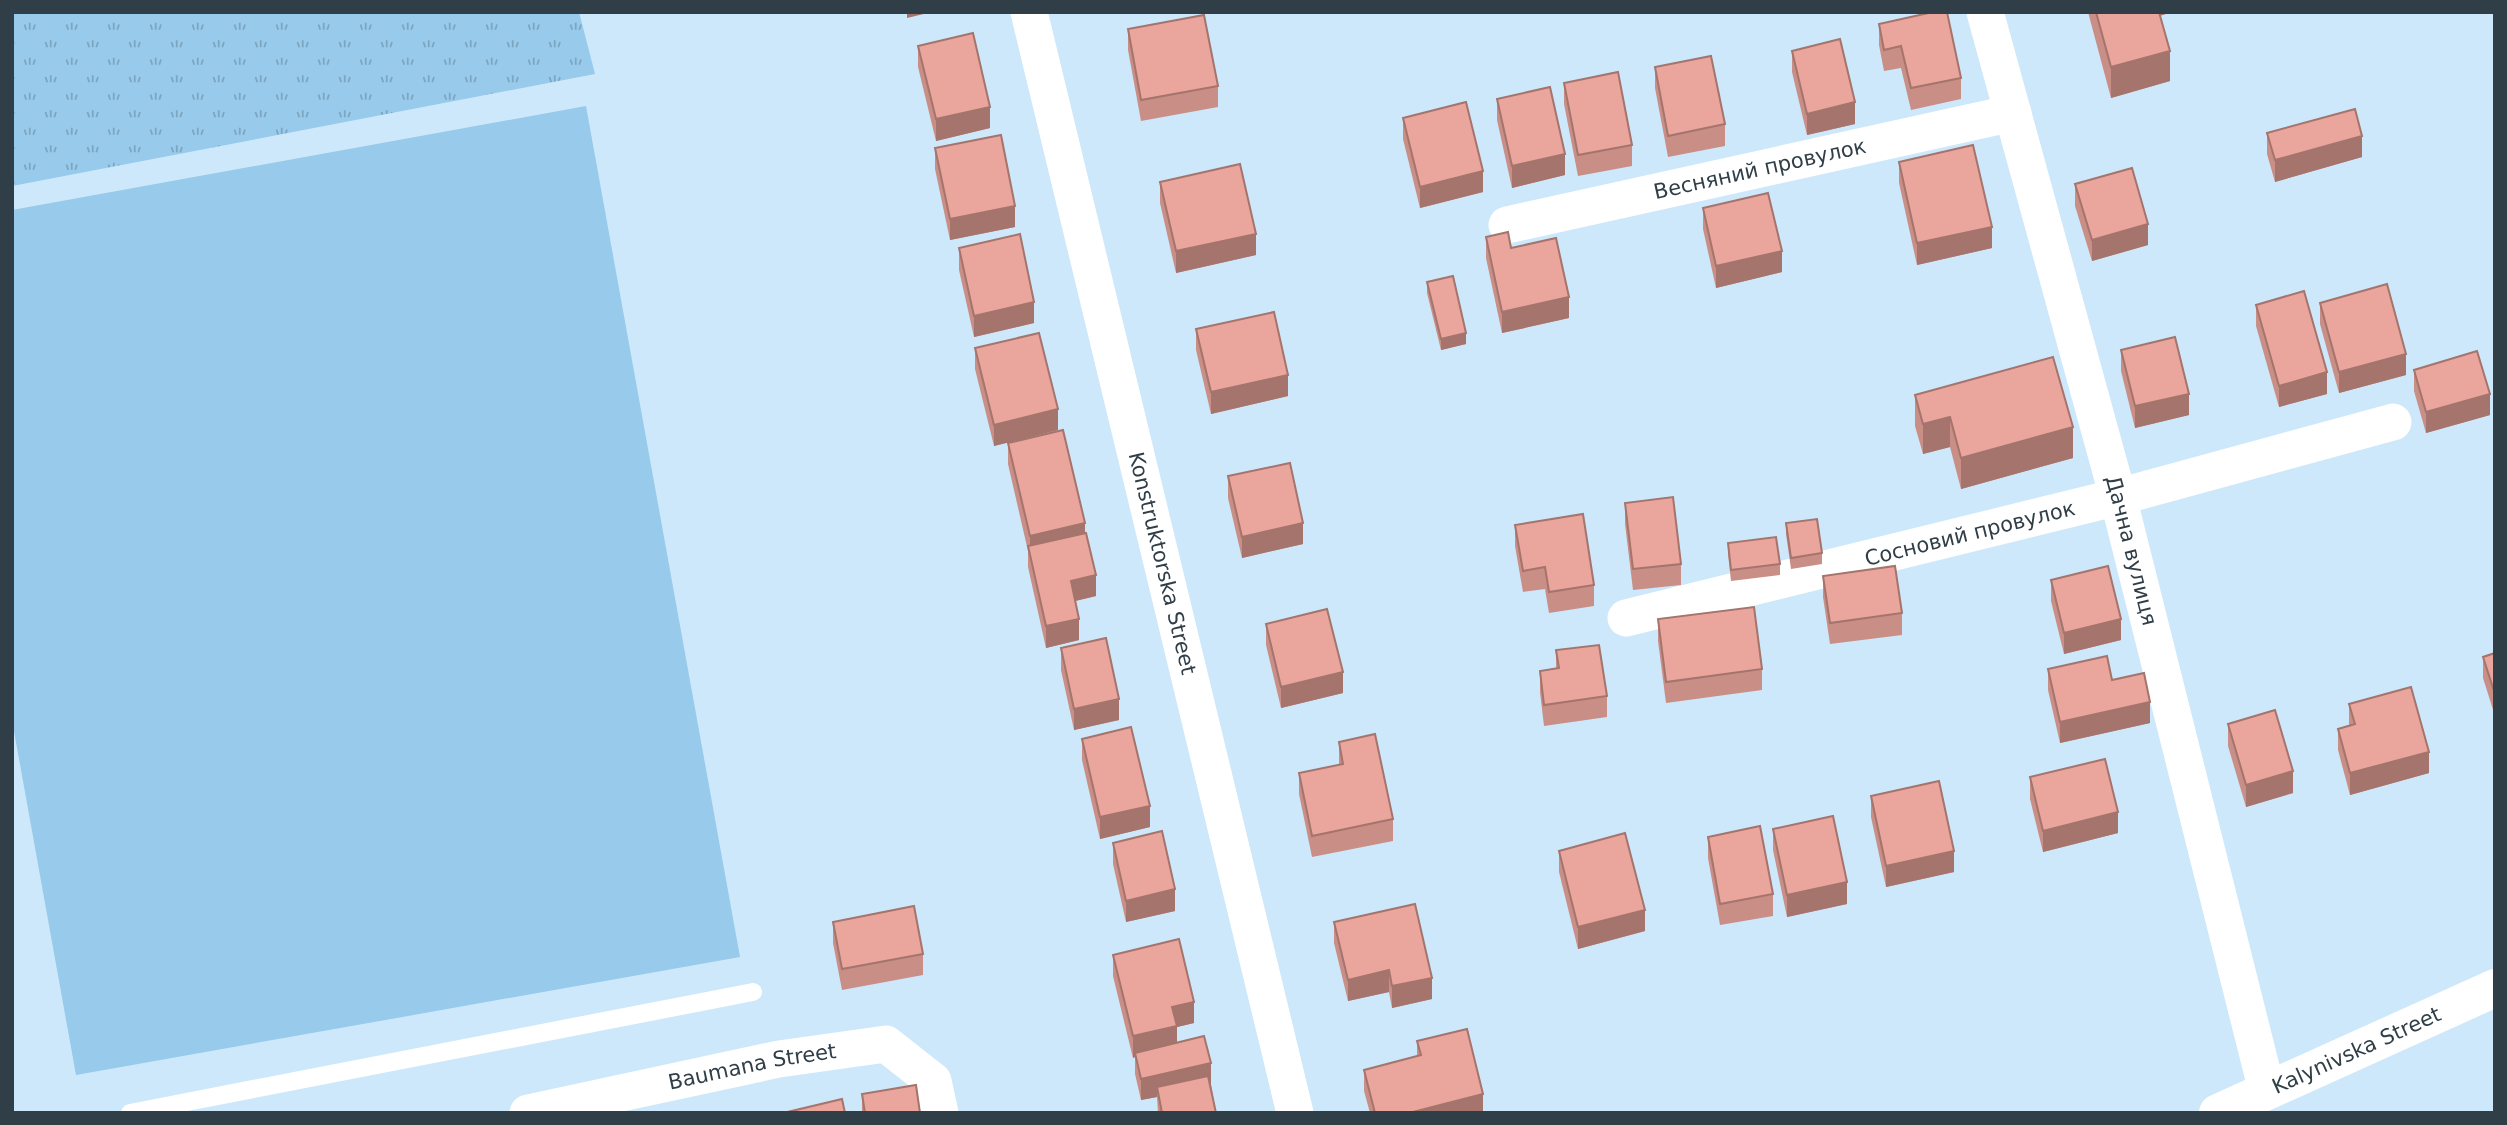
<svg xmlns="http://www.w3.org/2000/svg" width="2507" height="1125" font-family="'DejaVu Sans',sans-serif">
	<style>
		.grass { fill: #97caeb }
		.park { fill: url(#park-tufts) }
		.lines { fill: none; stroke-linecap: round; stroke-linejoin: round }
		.lane { stroke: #fff; stroke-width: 18 }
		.street { stroke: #fff; stroke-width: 37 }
		.secondary { stroke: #fff; stroke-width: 38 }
		.wall { fill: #c98e86 }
		.shaded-wall { fill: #a4746d }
		.building { fill: #eaa59c; stroke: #a4746d; stroke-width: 2 }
		.labels { text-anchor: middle; stroke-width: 7; stroke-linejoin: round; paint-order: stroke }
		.street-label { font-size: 21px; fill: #303e47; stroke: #e5f3fc }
	</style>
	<defs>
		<pattern id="park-tufts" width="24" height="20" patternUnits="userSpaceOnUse" patternTransform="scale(1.75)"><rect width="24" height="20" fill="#97caeb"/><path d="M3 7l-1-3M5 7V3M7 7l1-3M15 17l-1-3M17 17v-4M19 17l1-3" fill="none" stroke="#7ca5c0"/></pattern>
	</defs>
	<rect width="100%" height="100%" fill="#cde8fa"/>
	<path class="grass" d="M586,106L740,957L76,1075L12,720V210Z"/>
	<path class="park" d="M12,12H579L595,74L12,186Z"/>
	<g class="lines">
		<path class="lane" d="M130,1113L753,992"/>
		<g class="street">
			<path id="s1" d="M1029,12L1295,1113"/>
			<path id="s2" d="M1985,12L2118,497L2267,1091"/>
			<path id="s3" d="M1507,225L2013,113"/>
			<path id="s4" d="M1626,618L2118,497L2393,422"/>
			<path id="s5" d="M528,1113L779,1059L886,1044L933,1081L940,1113"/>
		</g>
		<path class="secondary" id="s6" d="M2218,1113L2495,988"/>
	</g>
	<g class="wall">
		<path d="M2088,12H2172L2160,16L2170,81L2111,98Z"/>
		<path d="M1879,24L1961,78V99L1911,110L1901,68L1884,71L1879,45Z"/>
		<path d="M1128,29L1218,86V107L1141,121L1128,50Z"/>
		<path d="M918,46L990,128L936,141L918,67Z"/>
		<path d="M1792,51L1855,124L1807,135L1792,72Z"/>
		<path d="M1655,67L1725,124V146L1668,157L1655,88Z"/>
		<path d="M1564,83L1632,145V166L1578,176L1564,104Z"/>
		<path d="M1497,99L1565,175L1512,188L1497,120Z"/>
		<path d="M1403,118L1483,192L1420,208L1403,139Z"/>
		<path d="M2267,133L2362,157L2275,182L2267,154Z"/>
		<path d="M935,148L1015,227L950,240L935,169Z"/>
		<path d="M1899,162L1992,248L1917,265L1899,183Z"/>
		<path d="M1160,182L1256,255L1176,273L1160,203Z"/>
		<path d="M2075,184L2148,245L2092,261L2075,206Z"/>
		<path d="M1703,208L1782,272L1716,288L1703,229Z"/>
		<path d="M1486,237L1511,248L1569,318L1502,333L1486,258Z"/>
		<path d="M959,248L1034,323L974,337L959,270Z"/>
		<path d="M1427,282L1466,344L1441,350L1427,293Z"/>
		<path d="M2320,303L2406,375L2339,393L2320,324Z"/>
		<path d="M2256,305L2327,394L2279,407L2256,326Z"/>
		<path d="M1196,329L1288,396L1211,414L1196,350Z"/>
		<path d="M975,348L1058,430L994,446L975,369Z"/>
		<path d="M2121,350L2189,415L2135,428L2121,371Z"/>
		<path d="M2414,370L2490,415L2426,433L2414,391Z"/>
		<path d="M1915,395L2073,458L1961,489L1950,447L1923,454L1915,426Z"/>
		<path d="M1008,443L1085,533L1096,596L1075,601L1079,640L1046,648L1028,567V551L1008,464Z"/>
		<path d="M1228,476L1303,544L1242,558L1228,498Z"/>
		<path d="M1625,503L1681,564V585L1633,590L1625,524Z"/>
		<path d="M1786,523L1822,553V564L1791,569L1786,534Z"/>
		<path d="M1515,525L1594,585V606L1549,613L1545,589L1523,592L1515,546Z"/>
		<path d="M1728,543L1780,564V575L1731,581L1728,554Z"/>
		<path d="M1823,576L1902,613V635L1830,644L1823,597Z"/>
		<path d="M2051,580L2121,640L2064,654L2051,601Z"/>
		<path d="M1658,619L1762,669V690L1666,703L1658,641Z"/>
		<path d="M1266,624L1343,693L1281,708L1266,645Z"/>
		<path d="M1061,648L1119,720L1074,730L1061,670Z"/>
		<path d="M1556,650L1607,696V717L1544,726L1540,692V671L1556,669Z"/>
		<path d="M2495,653V716L2483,678V657Z"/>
		<path d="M2048,669L2150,723L2060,743L2048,690Z"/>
		<path d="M2349,704L2429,773L2350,795L2338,750V729L2349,725Z"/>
		<path d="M2228,724L2293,793L2246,807L2228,746Z"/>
		<path d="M1082,739L1150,827L1100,839L1082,760Z"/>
		<path d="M1339,742L1393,819V841L1312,857L1299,794V773L1339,765Z"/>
		<path d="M2030,777L2118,833L2043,852L2030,799Z"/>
		<path d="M1871,796L1954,872L1886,887L1871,817Z"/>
		<path d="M1773,829L1847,904L1787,917L1773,850Z"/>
		<path d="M1708,837L1773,894V916L1720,925L1708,858Z"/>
		<path d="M1113,843L1175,911L1126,922L1113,864Z"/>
		<path d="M1559,851L1645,931L1578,949L1559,872Z"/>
		<path d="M833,922L923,954V975L842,990L833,943Z"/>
		<path d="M1334,922L1432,999L1392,1008L1389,992L1348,1001L1334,943Z"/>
		<path d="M1113,955L1194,1023L1177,1027V1043L1211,1084L1216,1113H1158L1157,1097L1141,1100L1135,1074V1057L1133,1058L1113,976Z"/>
		<path d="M1417,1041L1483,1113H1370L1364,1091V1070L1417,1056Z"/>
		<path d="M862,1094L920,1113H862Z"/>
	</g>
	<g class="shaded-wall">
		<path d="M907,12H932L907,18Z"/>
		<path d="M2152,12H2172L2152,18Z"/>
		<path d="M2170,51V81L2111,98V67Z"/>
		<path d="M1855,102V124L1807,135V114Z"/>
		<path d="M990,107V128L936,141V119Z"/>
		<path d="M2362,136V157L2275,182V160Z"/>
		<path d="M1565,154V175L1512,188V166Z"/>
		<path d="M1483,171V192L1420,208V187Z"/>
		<path d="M1015,206V227L950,240V219Z"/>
		<path d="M2148,224V245L2092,261V240Z"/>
		<path d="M1992,227V248L1917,265V243Z"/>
		<path d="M1256,234V255L1176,273V251Z"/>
		<path d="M1782,251V272L1716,288V266Z"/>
		<path d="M1569,297V318L1502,333V312Z"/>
		<path d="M1034,302V323L974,337V316Z"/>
		<path d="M1466,333V344L1441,350V339Z"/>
		<path d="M2406,354V375L2339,393V372Z"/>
		<path d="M2327,372V394L2279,407V386Z"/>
		<path d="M1288,375V396L1211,414V392Z"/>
		<path d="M2189,394V415L2135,428V406Z"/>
		<path d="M2490,394V415L2426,433V412Z"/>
		<path d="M1058,409V430L994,446V425Z"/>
		<path d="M1950,417V447L1923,454V424Z"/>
		<path d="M2073,427V458L1961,489V458Z"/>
		<path d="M1085,523V544L1030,553V536Z"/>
		<path d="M1303,523V544L1242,558V537Z"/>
		<path d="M1096,575V596L1071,602V581Z"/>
		<path d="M1079,619V640L1046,648V626Z"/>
		<path d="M2121,619V640L2064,654V633Z"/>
		<path d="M1343,672V693L1281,708V687Z"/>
		<path d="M1119,699V720L1074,730V709Z"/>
		<path d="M2150,702V723L2060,743V722Z"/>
		<path d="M2429,752V773L2350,795V773Z"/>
		<path d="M2293,771V793L2246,807V785Z"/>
		<path d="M1150,806V827L1100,839V817Z"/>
		<path d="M2118,812V833L2043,852V831Z"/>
		<path d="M1954,851V872L1886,887V866Z"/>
		<path d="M1847,882V904L1787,917V895Z"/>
		<path d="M1175,889V911L1126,922V901Z"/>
		<path d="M1645,910V931L1578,949V927Z"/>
		<path d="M1389,970V992L1348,1001V980Z"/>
		<path d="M1432,978V999L1392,1008V986Z"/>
		<path d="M1194,1002V1023L1177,1027V1047L1135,1053V1057L1133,1058V1036L1172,1007Z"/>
		<path d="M1211,1063V1084L1159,1096L1157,1087V1097L1141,1100V1079Z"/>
		<path d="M1483,1094V1113H1409Z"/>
	</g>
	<g class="building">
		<path d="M1933,12H1947L1961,78L1911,88L1901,46L1884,50L1879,24Z"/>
		<path d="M2096,12H2159L2170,51L2111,67Z"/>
		<path d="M1204,15L1218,86L1141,100L1128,29Z"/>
		<path d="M973,33L990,107L936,119L918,46Z"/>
		<path d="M1840,39L1855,102L1807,114L1792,51Z"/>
		<path d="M1711,56L1725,124L1668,136L1655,67Z"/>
		<path d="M1618,72L1632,145L1578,155L1564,83Z"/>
		<path d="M1550,87L1565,154L1512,166L1497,99Z"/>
		<path d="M1466,102L1483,171L1420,187L1403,118Z"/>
		<path d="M2355,109L2362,136L2275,160L2267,133Z"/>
		<path d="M1001,135L1015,206L950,219L935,148Z"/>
		<path d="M1973,145L1992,227L1917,243L1899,162Z"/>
		<path d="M1240,164L1256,234L1176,251L1160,182Z"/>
		<path d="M2132,168L2148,224L2092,240L2075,184Z"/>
		<path d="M1768,193L1782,251L1716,266L1703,208Z"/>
		<path d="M1508,232L1511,248L1556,238L1569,297L1502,312L1486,237Z"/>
		<path d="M1020,234L1034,302L974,316L959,248Z"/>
		<path d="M1453,276L1466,333L1441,339L1427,282Z"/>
		<path d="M2387,284L2406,354L2339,372L2320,303Z"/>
		<path d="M2304,291L2327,372L2279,386L2256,305Z"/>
		<path d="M1274,312L1288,375L1211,392L1196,329Z"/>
		<path d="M1039,333L1058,409L994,425L975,348Z"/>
		<path d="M2175,337L2189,394L2135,406L2121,350Z"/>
		<path d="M2477,351L2490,394L2426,412L2414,370Z"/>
		<path d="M2053,357L2073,427L1961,458L1950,417L1923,424L1915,395Z"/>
		<path d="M1063,430L1085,523L1030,536L1008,443Z"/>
		<path d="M1290,463L1303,523L1242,537L1228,476Z"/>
		<path d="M1673,497L1681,564L1633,569L1625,503Z"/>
		<path d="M1583,514L1594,585L1549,592L1545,567L1523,571L1515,525Z"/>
		<path d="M1817,519L1822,553L1791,558L1786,523Z"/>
		<path d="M1086,533L1096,575L1071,581L1079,619L1046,626L1028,546Z"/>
		<path d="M1776,537L1780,564L1731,570L1728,543Z"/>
		<path d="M1895,566L1902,613L1830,623L1823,576Z"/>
		<path d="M2108,566L2121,619L2064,633L2051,580Z"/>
		<path d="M1754,607L1762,669L1666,682L1658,619Z"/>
		<path d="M1327,609L1343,672L1281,687L1266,624Z"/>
		<path d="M1106,638L1119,699L1074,709L1061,648Z"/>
		<path d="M1599,645L1607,696L1544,705L1540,671L1559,668L1556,650Z"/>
		<path d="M2495,653V694L2483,657Z"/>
		<path d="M2107,656L2112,680L2144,673L2150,702L2060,722L2048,669Z"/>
		<path d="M2411,687L2429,752L2350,773L2338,729L2355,724L2349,704Z"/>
		<path d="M2275,710L2293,771L2246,785L2228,724Z"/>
		<path d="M1131,727L1150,806L1100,817L1082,739Z"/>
		<path d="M1375,734L1393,819L1312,836L1299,773L1343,764L1339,742Z"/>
		<path d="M2105,759L2118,812L2043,831L2030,777Z"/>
		<path d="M1939,781L1954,851L1886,866L1871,796Z"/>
		<path d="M1833,816L1847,882L1787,895L1773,829Z"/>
		<path d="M1760,826L1773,894L1720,904L1708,837Z"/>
		<path d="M1162,831L1175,889L1126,901L1113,843Z"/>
		<path d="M1625,833L1645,910L1578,927L1559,851Z"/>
		<path d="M1415,904L1432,978L1392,986L1389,970L1348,980L1334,922Z"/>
		<path d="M914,906L923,954L842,969L833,922Z"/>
		<path d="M1179,939L1194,1002L1172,1007L1177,1026L1133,1036L1113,955Z"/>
		<path d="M1467,1029L1483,1094L1409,1113H1375L1364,1070L1421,1055L1417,1041Z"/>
		<path d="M1204,1036L1211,1063L1141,1079L1135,1053Z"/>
		<path d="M1208,1076L1216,1113H1162L1157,1087Z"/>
		<path d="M916,1085L920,1113H865L862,1094Z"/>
		<path d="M842,1099L845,1113H783Z"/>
	</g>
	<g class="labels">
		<g class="street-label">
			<text dy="7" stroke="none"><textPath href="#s3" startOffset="259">Весняний провулок</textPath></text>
			<text dy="7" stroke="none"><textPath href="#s4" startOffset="354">Сосновий провулок</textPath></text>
			<text dy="7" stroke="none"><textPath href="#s2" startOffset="558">Дачна вулиця</textPath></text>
			<text dy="7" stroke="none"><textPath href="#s1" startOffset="567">Konstruktorska Street</textPath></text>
			<text dy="7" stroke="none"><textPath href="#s6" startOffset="152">Kalynivska Street</textPath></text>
			<text dy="7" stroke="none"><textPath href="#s5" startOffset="229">Baumana Street</textPath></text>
		</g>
	</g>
	<rect width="2507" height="1125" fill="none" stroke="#303e47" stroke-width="28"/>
</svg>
